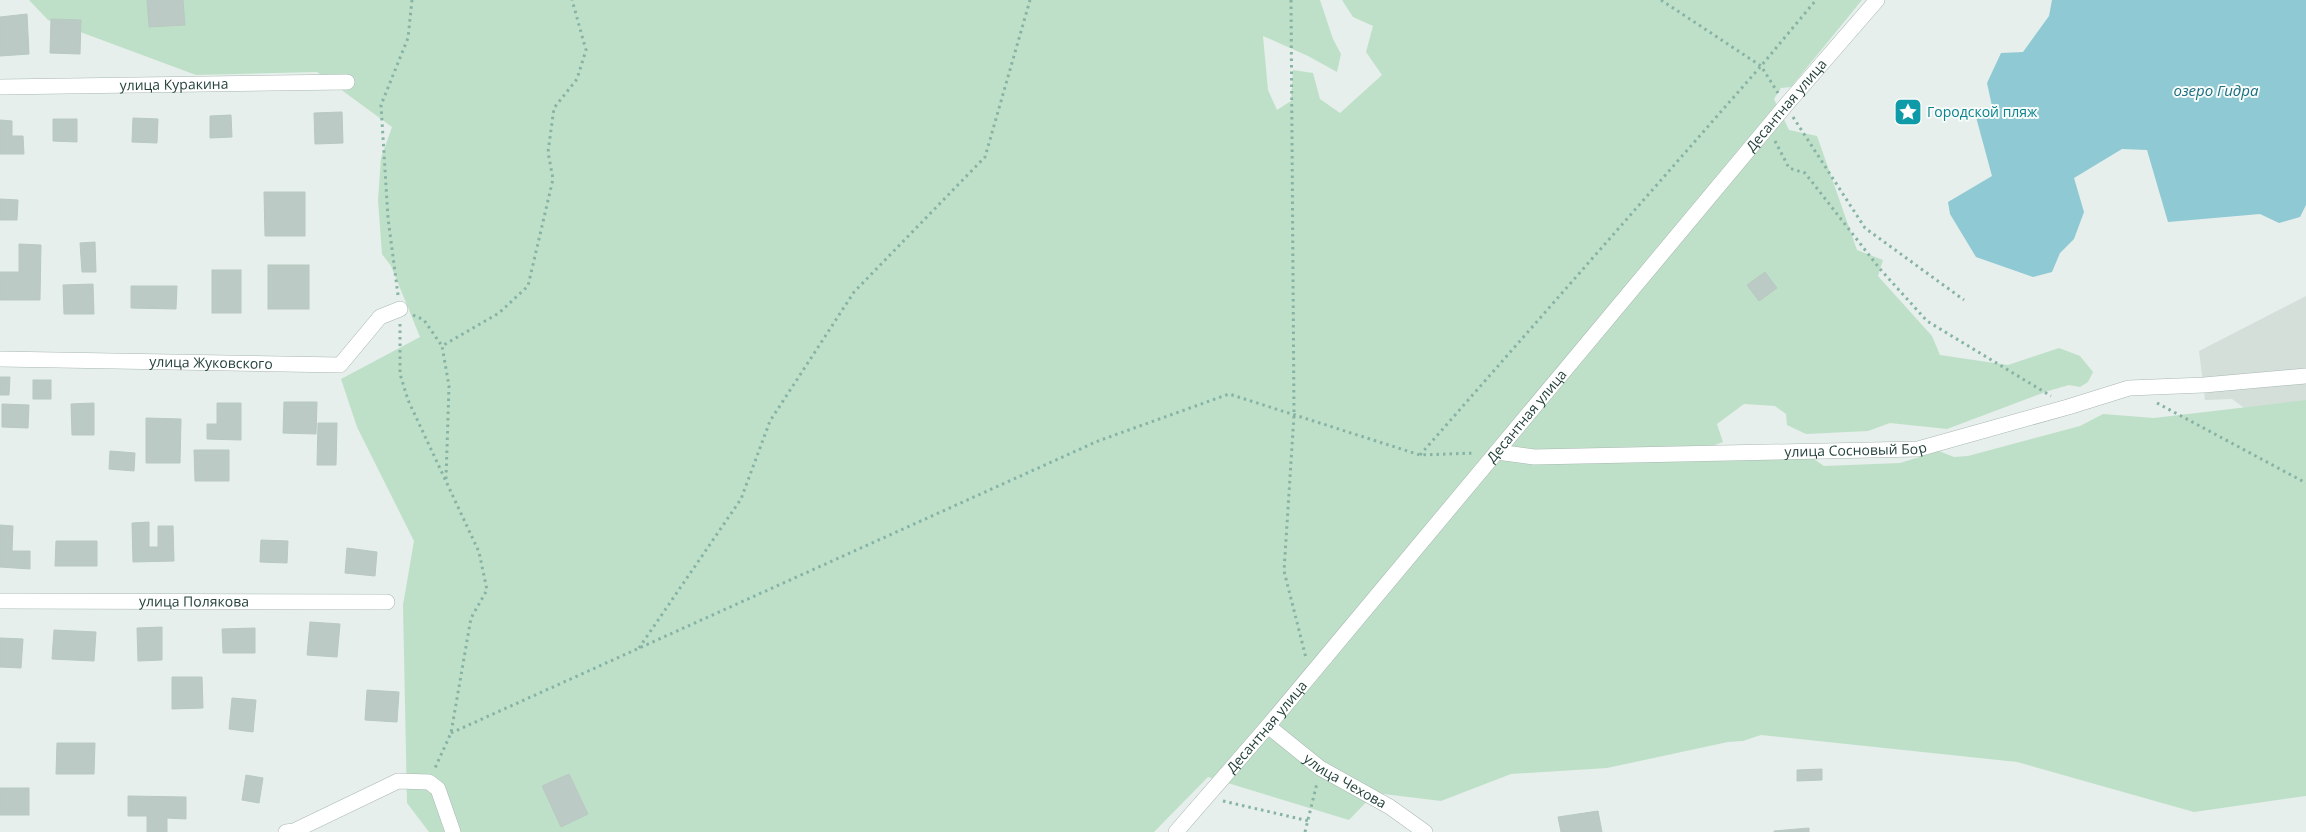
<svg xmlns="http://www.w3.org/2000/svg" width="2306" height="832" font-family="'Open Sans',sans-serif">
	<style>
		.built { fill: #d4dfda }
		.green { fill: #bfe0c8 }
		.water { fill: #8ec9d4 }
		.building { fill: #bbcac4; stroke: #b8c9c2 }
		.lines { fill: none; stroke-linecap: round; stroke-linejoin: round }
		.minor-casing { stroke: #a8b8b2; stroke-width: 16 }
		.path { stroke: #86b3a5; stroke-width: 3; stroke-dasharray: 2.5 4; stroke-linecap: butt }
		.minor { stroke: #fff; stroke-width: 15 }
		.labels { text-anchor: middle; stroke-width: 4; stroke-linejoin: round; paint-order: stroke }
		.street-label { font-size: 14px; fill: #24423a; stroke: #f7fbf9 }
		.culture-label { font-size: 14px; fill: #0d838f; stroke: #f7fbf9; text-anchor: start }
		.water-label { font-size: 15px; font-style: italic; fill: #1c6f80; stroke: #f7fbf9 }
	</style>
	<rect width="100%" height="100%" fill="#e6efeb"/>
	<path class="built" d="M2306,296V453L2232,399L2205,400L2199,351Z"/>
	<path class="green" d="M29,0H1320L1333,39L1341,54L1337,72L1308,56L1263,36L1268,90L1277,110L1291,101L1293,70L1313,73L1320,99L1340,113L1382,75L1366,52L1373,26L1353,17L1342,0H1862L1791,87L1781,88L1774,99L1789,130L1817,136L1857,250L1883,260L1878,276L1932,336L1940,355L2008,365L2059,348L2080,356L2093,372L2088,382L2080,387L2069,385L2048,391L1947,429L1890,423L1868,431L1806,434L1787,425L1786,414L1775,406L1744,404L1717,424L1723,442L1715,445L1744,453L1801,450L1824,466L1900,463L1939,451L1954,457L1968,456L2080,426L2103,414L2154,418L2306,400V796L2194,812L2017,762L1761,735L1743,741L1728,742L1607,768L1511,774L1441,801L1375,793L1349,820L1208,777L1154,832H429L407,803L403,605L414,541L357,427L341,379L420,337L391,266L382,254L378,200L381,158L392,127L317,72L196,75L48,20Z"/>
	<path class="water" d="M2052,0H2306V205L2300,217L2279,223L2260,214L2168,222L2147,150L2122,149L2074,178L2084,212L2074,239L2060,253L2052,272L2033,277L1976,257L1950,214L1948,202L1992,176L1976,117L1992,106L1987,83L2001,53L2023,52L2049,16Z"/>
	<g class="building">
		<path d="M147,0H183L185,25L149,27Z"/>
		<path d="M27,14L29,54L0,56V17Z"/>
		<path d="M51,19L81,20L80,54L50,53Z"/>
		<path d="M342,112L343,143L315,144L314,113Z"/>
		<path d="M231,115L232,137L210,138V116Z"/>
		<path d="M133,118L158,119L157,143L132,142Z"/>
		<path d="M53,119H77V142L53,141Z"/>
		<path d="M0,120L12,121V136H23L24,154H0Z"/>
		<path d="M264,192H305V236H265Z"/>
		<path d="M0,199L18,200L17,220H0Z"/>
		<path d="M95,242L96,272H82L80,243Z"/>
		<path d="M19,244L41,245L40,300H0V272H19Z"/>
		<rect x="268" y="265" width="41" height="44"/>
		<rect x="212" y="270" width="29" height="43"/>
		<path d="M1765,272L1777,288L1759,301L1747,285Z"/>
		<path d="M93,284L94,314H64L63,285Z"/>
		<path d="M131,286H177L176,309L131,308Z"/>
		<path d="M0,377H10L9,395H0Z"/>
		<rect x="33" y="380" width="18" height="19"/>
		<path d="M284,402H317L316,434L283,433Z"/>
		<path d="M94,403V435H72L71,404Z"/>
		<path d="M217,403H241V440L207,439V424H217Z"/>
		<path d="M2,404L29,405L28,428L2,427Z"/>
		<path d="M146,418L181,419L180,463H146Z"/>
		<path d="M318,423H337L336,465H317Z"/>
		<path d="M194,450H229V481H195Z"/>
		<path d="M110,451L135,453L134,471L109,469Z"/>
		<path d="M149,522V547H158V526H173L174,561L133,562L132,523Z"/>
		<path d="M0,525L13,526L12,551H30V569L0,567Z"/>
		<path d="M261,540L288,541L287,563L260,562Z"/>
		<path d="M56,541H97V566H55Z"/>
		<path d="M347,548L377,552L375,576L345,573Z"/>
		<path d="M310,622L340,624L337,657L307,655Z"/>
		<path d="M162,627V660L138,661L137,628Z"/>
		<path d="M255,628V653H223L222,629Z"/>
		<path d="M54,630L96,632L94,661L52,659Z"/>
		<path d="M0,638L23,639L21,668L0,667Z"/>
		<path d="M172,677H202L203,708L172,709Z"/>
		<path d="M367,690L399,692L397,722L365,720Z"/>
		<path d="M232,698L256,700L253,732L229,729Z"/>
		<path d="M57,743H95L94,774H56Z"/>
		<path d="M1822,769V780L1797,781V770Z"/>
		<path d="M569,774L588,814L561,827L542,786Z"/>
		<path d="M246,775L263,778L259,803L242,800Z"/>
		<rect x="0" y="788" width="29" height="27"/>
		<path d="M128,796L186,797V819L167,818V832H147V816H128Z"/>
		<path d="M1598,811L1602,832H1561L1558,817Z"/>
		<path d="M1809,828V832H1774V831Z"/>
	</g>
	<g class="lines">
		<defs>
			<g id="minor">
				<path id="s1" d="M0,87L347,82"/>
				<path id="s2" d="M0,359L340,365L380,317L400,309"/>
				<path id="s3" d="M1497,452L1534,457L1918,449L2068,407L2129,388L2204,385L2306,376"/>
				<path id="s4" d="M0,601L387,602"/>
				<path id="s5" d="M1268,726L1320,768L1390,807L1425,832"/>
				<path d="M286,832L294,831L398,781L429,782L438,789L453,832"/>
				<path id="s6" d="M1176,832L1268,726L1786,105L1877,0"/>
			</g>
		</defs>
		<use href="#minor" class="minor-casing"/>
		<g class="path">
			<path d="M1291,0L1294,415L1284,571L1306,658"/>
			<path d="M1661,0L1761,66L1778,93"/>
			<path d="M1793,117L1865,228L1964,300"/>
			<path d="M1775,141L1789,168L1805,173L1880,269L1927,321L2051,396"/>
			<path d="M398,295L388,218L381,105L408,38L412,0"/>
			<path d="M413,315L424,320L442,346"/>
			<path d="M400,324V374L408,400L479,552L487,590L471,618L451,733L435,768"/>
			<path d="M2157,403L2306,483"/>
			<path d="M1420,455L1761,66L1816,0"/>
			<path d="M446,479L449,386L442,346L499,313L528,286L553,179L548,152L554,108L577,79L586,50L572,0"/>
			<path d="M639,648L741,499L770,421L854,292L985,157L1030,0"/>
			<path d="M451,733L1098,441L1229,394L1420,455L1475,453"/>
			<path d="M1223,801L1309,821"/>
			<path d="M1305,832L1317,783"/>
		</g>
		<use href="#minor" class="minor"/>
	</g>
	<defs>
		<symbol id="sight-square" viewBox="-11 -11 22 22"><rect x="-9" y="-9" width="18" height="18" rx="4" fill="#0f9aa8" stroke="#f7fbf9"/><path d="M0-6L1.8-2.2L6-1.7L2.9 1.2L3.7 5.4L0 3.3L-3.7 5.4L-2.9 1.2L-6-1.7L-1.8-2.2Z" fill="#fff"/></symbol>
	</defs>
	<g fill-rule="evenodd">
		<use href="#sight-square" x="1892" y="96" width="32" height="32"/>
	</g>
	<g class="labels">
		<g class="street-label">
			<text dy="5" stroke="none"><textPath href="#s1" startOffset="174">улица Куракина</textPath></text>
			<text dy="5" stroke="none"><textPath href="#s6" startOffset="949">Десантная улица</textPath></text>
			<text dy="5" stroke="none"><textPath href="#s2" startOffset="211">улица Жуковского</textPath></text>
			<text dy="5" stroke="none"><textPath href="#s6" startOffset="544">Десантная улица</textPath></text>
			<text dy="5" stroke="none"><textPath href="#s3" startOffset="359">улица Сосновый Бор</textPath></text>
			<text dy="5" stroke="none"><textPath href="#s4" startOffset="194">улица Полякова</textPath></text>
			<text dy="5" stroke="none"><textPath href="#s6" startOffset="139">Десантная улица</textPath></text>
			<text dy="5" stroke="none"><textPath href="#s5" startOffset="95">улица Чехова</textPath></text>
		</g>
		<g class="culture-label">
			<text x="1927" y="117">Городской пляж</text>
		</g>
		<g class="water-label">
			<text x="2216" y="96">озеро Гидра</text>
		</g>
	</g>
</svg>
